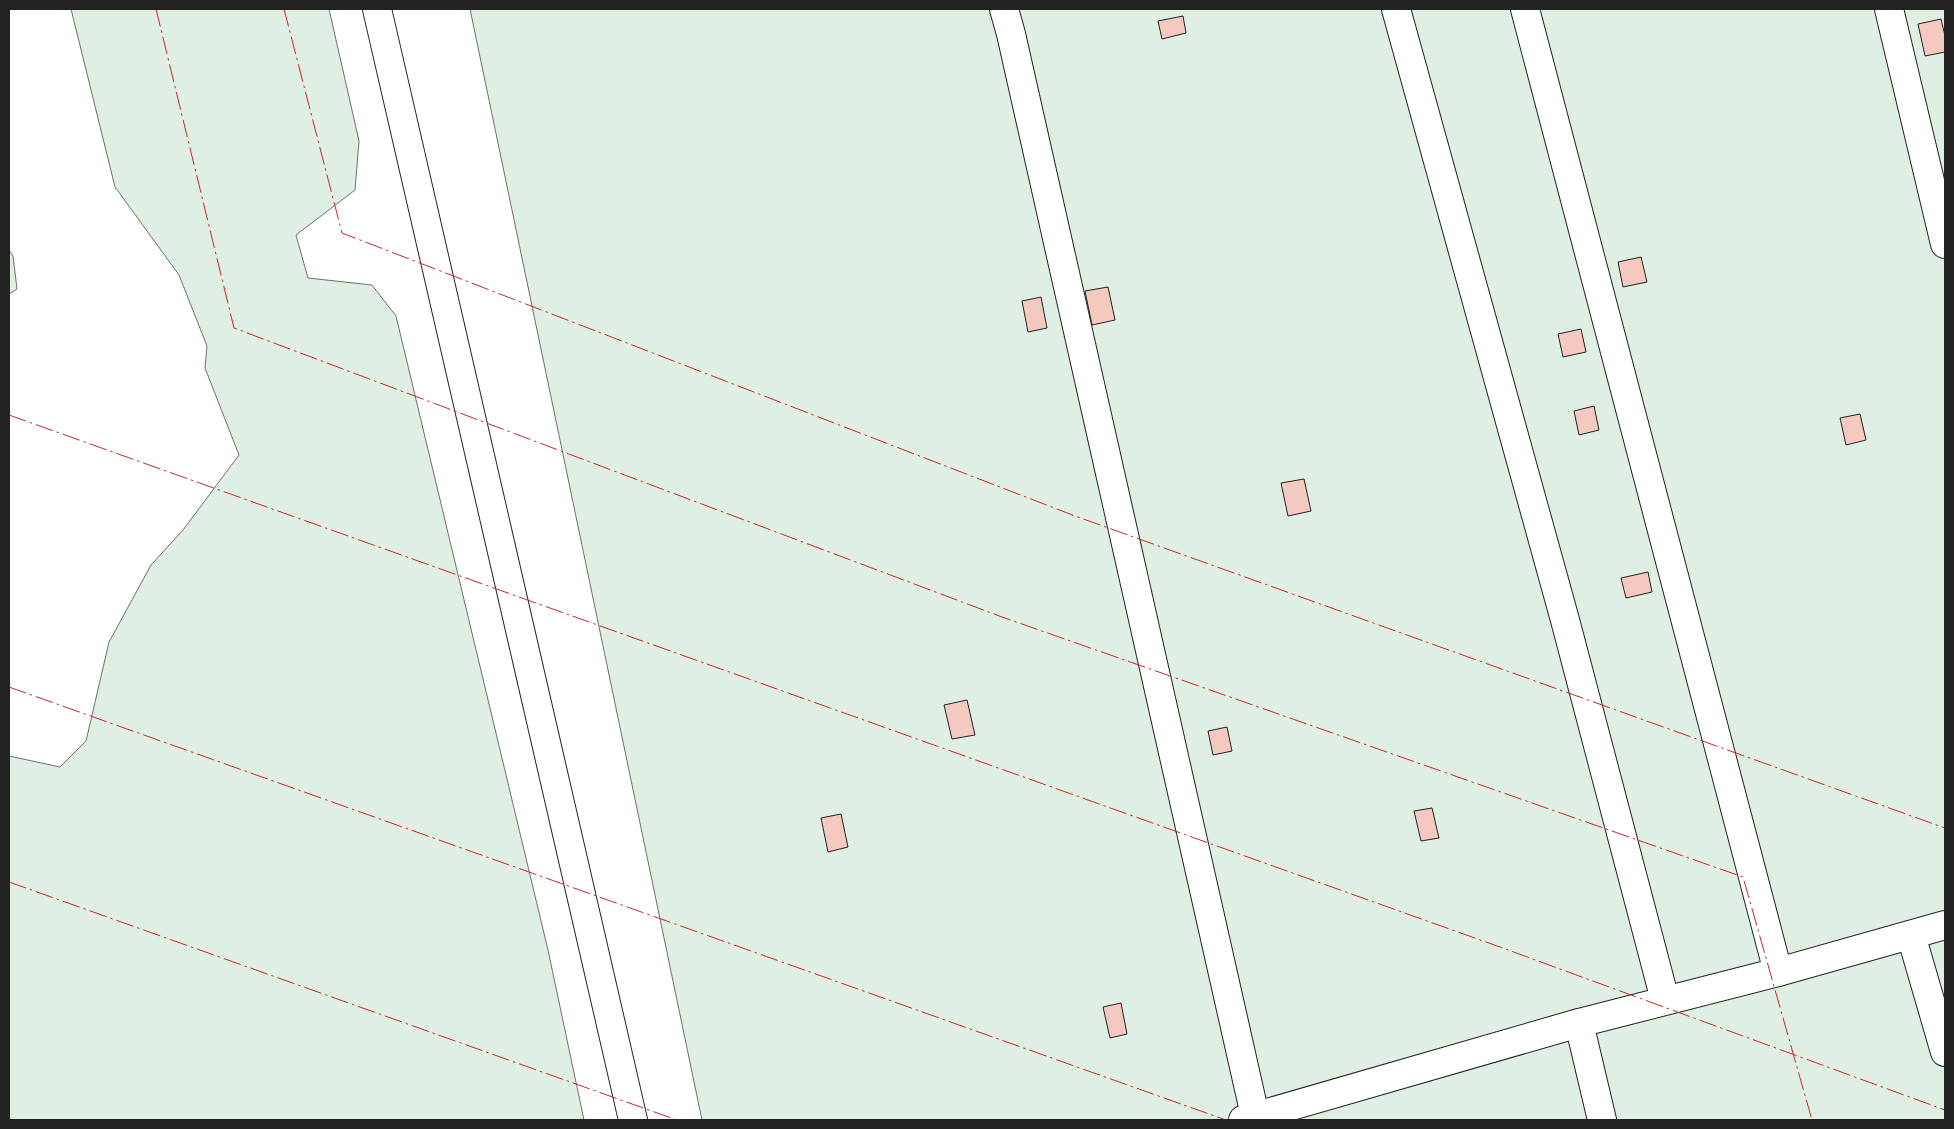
<svg xmlns="http://www.w3.org/2000/svg" width="1954" height="1129" font-family="Raleway,sans-serif">
	<style>
		.green { fill: #e0efe3; stroke: #6f6f6f }
		.building { fill: #f3c9c0; stroke: #222 }
		.lines { fill: none; stroke-linecap: round; stroke-linejoin: round }
		.minor-casing { stroke: #222; stroke-width: 30 }
		.highway-casing { stroke: #222; stroke-width: 30 }
		.minor { stroke: #fff; stroke-width: 28 }
		.highway { stroke: #fff; stroke-width: 28 }
		.power { stroke: #c62828; stroke-width: 1; stroke-dasharray: 18 4 2.5 4; stroke-linecap: butt }
	</style>
	<rect width="100%" height="100%" fill="#fff"/>
	<g class="green">
		<path d="M71,9H329L359,141L355,190L296,235L308,278L372,285L396,316L548,950L584,1120H9V756L60,767L86,741L109,642L151,565L183,530L239,455L205,368L207,346L179,275L115,187Z"/>
		<path d="M470,9H1945V1120H702Z"/>
		<path d="M9,250L13,256L17,289L9,294Z"/>
	</g>
	<g class="building">
		<path d="M1183,16L1186,33L1162,39L1158,21Z"/>
		<path d="M1941,19L1945,36V52L1925,56L1918,24Z"/>
		<path d="M1641,257L1647,282L1623,287L1618,262Z"/>
		<path d="M1108,287L1115,320L1092,325L1085,291Z"/>
		<path d="M1041,297L1047,328L1028,332L1022,301Z"/>
		<path d="M1581,329L1586,352L1563,357L1558,334Z"/>
		<path d="M1594,406L1599,430L1579,435L1574,411Z"/>
		<path d="M1860,414L1866,440L1846,445L1840,418Z"/>
		<path d="M1304,479L1311,511L1288,516L1281,483Z"/>
		<path d="M1648,572L1652,592L1626,598L1621,578Z"/>
		<path d="M967,700L975,735L952,739L944,705Z"/>
		<path d="M1227,727L1232,751L1213,755L1208,731Z"/>
		<path d="M1432,808L1439,838L1421,841L1414,811Z"/>
		<path d="M841,814L848,847L828,852L821,818Z"/>
		<path d="M1121,1003L1127,1034L1110,1038L1103,1007Z"/>
	</g>
	<g class="lines">
		<defs>
			<g id="minor">
				<path d="M1004,9L1011,34L1256,1120"/>
				<path d="M1396,9L1565,620L1665,1000"/>
				<path d="M1525,9L1778,972"/>
				<path d="M1889,9L1945,244"/>
				<path d="M1911,935L1945,1052"/>
				<path d="M1579,1023L1602,1120"/>
				<path d="M1243,1120L1579,1023L1778,972L1945,925"/>
			</g>
			<path id="highway" d="M377,9L633,1120"/>
		</defs>
		<use href="#minor" class="minor-casing"/>
		<use href="#highway" class="highway-casing"/>
		<use href="#minor" class="minor"/>
		<use href="#highway" class="highway"/>
		<g class="power">
			<path d="M156,9L234,328L1002,617L1743,877L1812,1120"/>
			<path d="M284,9L342,233L1075,516L1945,828"/>
			<path d="M9,415L1500,947L1945,1110"/>
			<path d="M9,687L1226,1120"/>
			<path d="M9,882L677,1120"/>
		</g>
	</g>
	<rect width="1954" height="1129" fill="none" stroke="#222222" stroke-width="20"/>
</svg>
